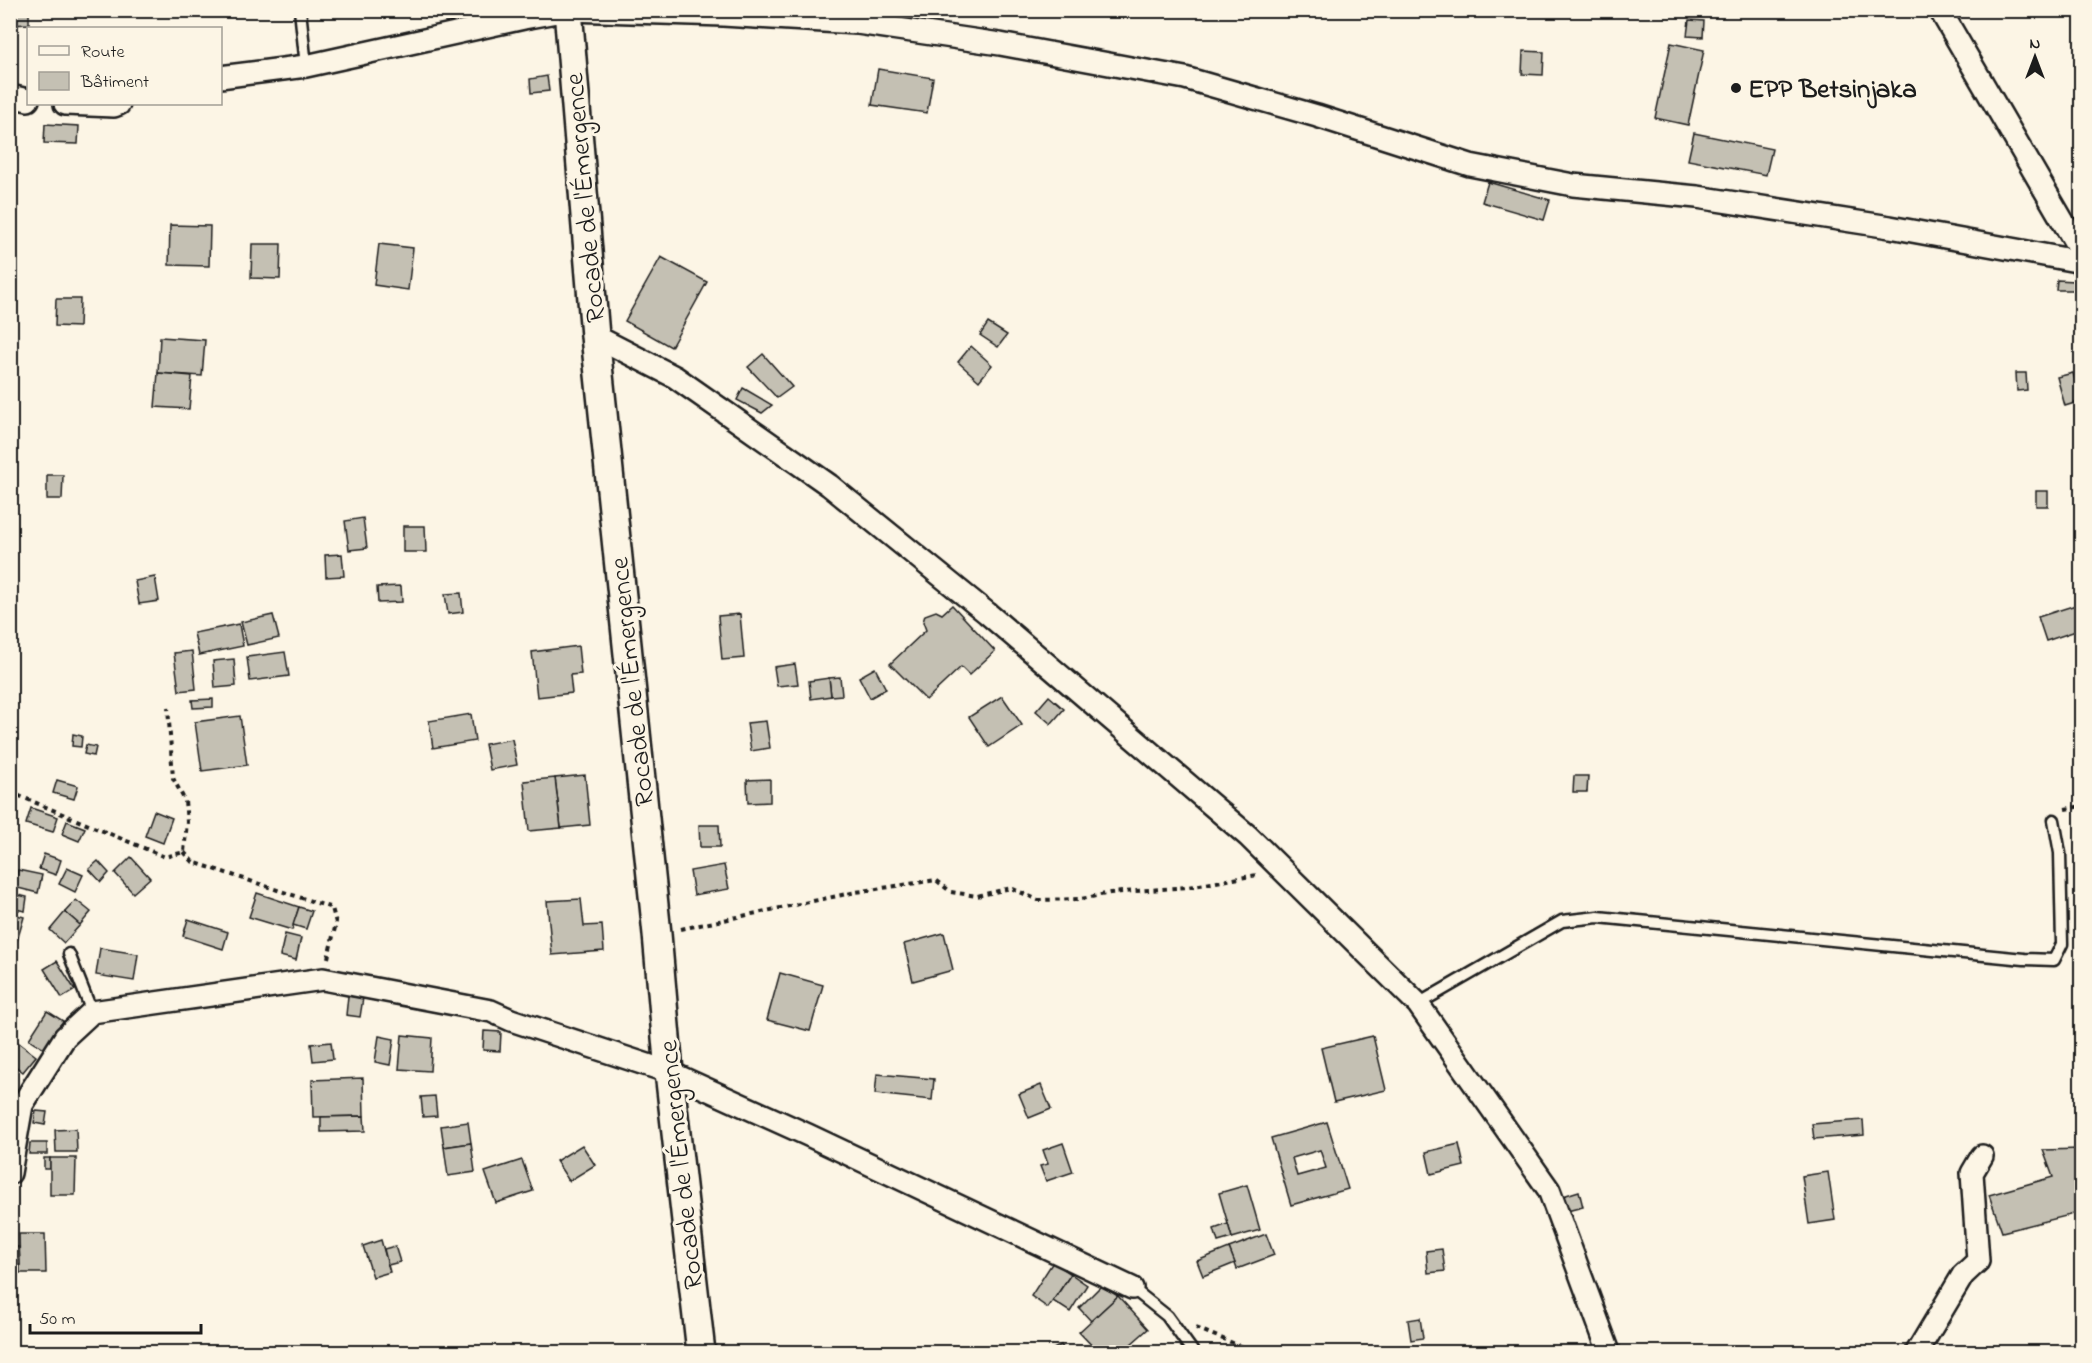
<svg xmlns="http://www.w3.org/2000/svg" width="2092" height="1363" font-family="'Indie Flower',sans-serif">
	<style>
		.building { fill: #c4c0b3; stroke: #1c1c1c; stroke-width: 1.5; fill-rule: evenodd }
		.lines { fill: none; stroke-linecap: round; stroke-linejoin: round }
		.service-casing { stroke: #1c1c1c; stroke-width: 15 }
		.minor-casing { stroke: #1c1c1c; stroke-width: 26 }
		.tertiary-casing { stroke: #1c1c1c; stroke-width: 32 }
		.path { stroke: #1c1c1c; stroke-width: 4; stroke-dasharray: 4.5 4.5; stroke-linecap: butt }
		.service { stroke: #fcf5e5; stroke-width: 10 }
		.minor { stroke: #fcf5e5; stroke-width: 21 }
		.tertiary { stroke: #fcf5e5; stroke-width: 27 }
		.poi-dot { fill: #1c1c1c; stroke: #fcf5e5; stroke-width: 2 }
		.labels { text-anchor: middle; stroke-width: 6; stroke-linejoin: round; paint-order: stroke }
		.poi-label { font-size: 27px; font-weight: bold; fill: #1c1c1c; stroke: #fcf5e5; text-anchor: start }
		.street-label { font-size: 27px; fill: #1c1c1c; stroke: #fcf5e5 }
	</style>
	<rect width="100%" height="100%" fill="#fcf5e5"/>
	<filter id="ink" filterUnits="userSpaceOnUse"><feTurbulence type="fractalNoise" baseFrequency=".0167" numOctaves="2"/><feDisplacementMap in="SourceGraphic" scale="12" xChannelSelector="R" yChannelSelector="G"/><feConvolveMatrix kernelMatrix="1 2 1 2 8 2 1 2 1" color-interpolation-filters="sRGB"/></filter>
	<g filter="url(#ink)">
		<g class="building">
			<path d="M10,10H29V24L10,25Z"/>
			<path d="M1689,20L1704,21L1703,37L1687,36Z"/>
			<path d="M1671,43L1704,50L1688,125L1655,118Z"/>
			<path d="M1523,51L1544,52L1543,75L1522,74Z"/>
			<path d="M878,69L933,78L927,113L872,105Z"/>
			<path d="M547,76L549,91L531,93L530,79Z"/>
			<path d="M45,124L79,126L78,144L44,143Z"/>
			<path d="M1694,133L1772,149L1766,175L1688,160Z"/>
			<path d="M1488,182L1550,200L1544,220L1482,202Z"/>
			<path d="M170,225L210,226L209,266L169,265Z"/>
			<path d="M252,244H281L280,279L251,278Z"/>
			<path d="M379,244L413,248L408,290L374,285Z"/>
			<path d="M661,257L707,282L671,347L625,321Z"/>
			<path d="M16,269L18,279L10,280V270Z"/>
			<path d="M2057,280L2075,281V290H2056Z"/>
			<path d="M56,299H80L79,327L55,326Z"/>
			<path d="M988,323L1007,335L998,347L980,335Z"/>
			<path d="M160,337L205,340L202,376L158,373Z"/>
			<path d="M971,346L992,365L979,381L958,362Z"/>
			<path d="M763,354L792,387L777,398L748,367Z"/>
			<path d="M158,373L192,376L189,409L155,407Z"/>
			<path d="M2016,373H2026L2027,390L2017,391Z"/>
			<path d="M2073,373L2081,401L2065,406L2057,377Z"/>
			<path d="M2082,378V391L2078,392L2075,379Z"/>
			<path d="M743,388L772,405L762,413L737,400Z"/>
			<path d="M47,475H63L62,499H47Z"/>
			<rect x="2036" y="491" width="12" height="15"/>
			<path d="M363,518L367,548L349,550L345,521Z"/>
			<path d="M403,526H425L426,552H403Z"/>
			<path d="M342,554L344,576L326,577L325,555Z"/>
			<path d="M155,577L159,601L139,604L135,581Z"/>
			<path d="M401,586L402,602L378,603L377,587Z"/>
			<path d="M461,593L463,612L448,614L445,594Z"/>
			<path d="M2082,603V629L2046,641L2038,617Z"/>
			<path d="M952,605L995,651L969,675L961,667L926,700L890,664L926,630L923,622L925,615L936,611L942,614Z"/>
			<path d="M740,614L744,658L722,660L718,616Z"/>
			<path d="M273,615L279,638L247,645L241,622Z"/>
			<path d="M239,624L243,646L199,655L194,633Z"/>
			<path d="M578,646L581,674L570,675L572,693L537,697L532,652Z"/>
			<path d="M192,651L196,689L179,691L174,653Z"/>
			<path d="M285,652L289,676L250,681L247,657Z"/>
			<path d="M234,659L236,686L215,688L213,661Z"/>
			<path d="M795,664L798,684L777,686L774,667Z"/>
			<path d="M875,668L886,689L870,698L859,677Z"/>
			<path d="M840,677L842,695L831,696L829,678Z"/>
			<path d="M829,678L831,696L811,699L809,681Z"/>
			<path d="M1002,696L1022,725L989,747L969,717Z"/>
			<path d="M1049,696L1064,709L1051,724L1036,711Z"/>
			<path d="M213,699V707L193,708L192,700Z"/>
			<path d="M471,714L475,741L433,748L429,721Z"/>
			<path d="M240,716L247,765L202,771L195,722Z"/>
			<path d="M766,721L770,748L751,751L747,723Z"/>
			<path d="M73,734L82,736L81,747L72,746Z"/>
			<path d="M512,739L517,765L490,770L485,744Z"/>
			<path d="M86,745L96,747L94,756L84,754Z"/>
			<path d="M585,775L590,825L561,828L555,778Z"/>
			<path d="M1574,776H1588L1587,792H1573Z"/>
			<path d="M555,778L561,828L529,831L524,781Z"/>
			<path d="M770,779V802L748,803L747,780Z"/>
			<path d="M57,780L78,786L74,799L53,793Z"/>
			<path d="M31,808L58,817L53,832L26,824Z"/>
			<path d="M154,811L172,818L163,843L145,836Z"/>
			<path d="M67,821L85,828L79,841L62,834Z"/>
			<path d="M699,825H719L720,847H700Z"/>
			<path d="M44,854L61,860L56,875L39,869Z"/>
			<path d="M131,857L150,878L133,893L115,873Z"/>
			<path d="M98,861L109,873L101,882L89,869Z"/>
			<path d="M724,865L729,889L694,895L690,871Z"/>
			<path d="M67,868L83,875L75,892L59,884Z"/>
			<path d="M18,870L42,875L38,893L14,887Z"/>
			<path d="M2078,887H2082V908L2077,907Z"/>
			<path d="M257,893L299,907L292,930L249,917Z"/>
			<path d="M14,894L27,897L25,911L11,908Z"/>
			<path d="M581,899L584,926L602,925L604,951L552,955L547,901Z"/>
			<path d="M76,900L91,912L80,925L65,912Z"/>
			<path d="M299,907L312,911L306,929L293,925Z"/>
			<path d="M65,912L80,925L64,943L50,930Z"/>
			<path d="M10,913L24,917L17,941L10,939Z"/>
			<path d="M188,919L228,932L223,949L183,936Z"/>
			<path d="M944,933L953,970L913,981L904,944Z"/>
			<path d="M285,934L301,938L296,960L280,956Z"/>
			<path d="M100,948L138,954L134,981L96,975Z"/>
			<path d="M57,961L75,990L62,998L44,969Z"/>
			<path d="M780,973L823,985L810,1031L767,1020Z"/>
			<path d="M348,996L363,998L360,1017L346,1015Z"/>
			<path d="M47,1011L63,1021L44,1049L29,1039Z"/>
			<path d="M484,1031L501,1032L500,1051L483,1050Z"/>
			<path d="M402,1035L432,1038L430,1071L399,1069Z"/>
			<path d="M10,1036L36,1056L23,1072L10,1062Z"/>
			<path d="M379,1036L394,1039L390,1065L375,1062Z"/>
			<path d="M1373,1036L1386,1090L1334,1102L1321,1048Z"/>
			<path d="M331,1042L333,1059L313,1061L311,1044Z"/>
			<path d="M877,1074L934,1079L932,1100L875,1094Z"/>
			<path d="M363,1078L364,1116L313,1117L312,1080Z"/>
			<path d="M1041,1085L1051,1109L1029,1118L1019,1094Z"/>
			<path d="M435,1096L437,1116L423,1117L421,1097Z"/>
			<path d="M36,1111L47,1112L45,1125L34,1123Z"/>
			<path d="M364,1116L365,1131L321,1132V1117Z"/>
			<path d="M1863,1120L1864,1135L1814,1139L1812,1124Z"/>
			<path d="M468,1122L471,1143L444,1147L441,1126Z"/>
			<path d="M1327,1122L1348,1189L1291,1205L1271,1138ZM1320,1150L1326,1168L1297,1176L1292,1158Z"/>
			<path d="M76,1129L77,1152H56L55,1130Z"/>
			<path d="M30,1143H47V1154H29Z"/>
			<path d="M471,1143L475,1172L448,1176L444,1147Z"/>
			<path d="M1063,1143L1073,1172L1046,1181L1040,1166L1048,1164L1043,1150Z"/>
			<path d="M1459,1144L1464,1166L1431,1174L1426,1152Z"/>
			<path d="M582,1145L595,1165L569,1181L556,1161Z"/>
			<path d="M2082,1149V1212L2002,1232L1989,1195L2053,1177L2043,1150Z"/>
			<rect x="44" y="1158" width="6" height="11"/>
			<path d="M50,1158H76L75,1195H50Z"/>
			<path d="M522,1160L533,1191L496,1203L485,1172Z"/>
			<path d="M1828,1172L1835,1220L1809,1224L1802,1176Z"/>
			<path d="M1247,1185L1260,1230L1232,1238L1219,1193Z"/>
			<path d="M1579,1191L1583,1207L1567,1211L1563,1196Z"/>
			<path d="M1228,1224L1232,1238L1218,1242L1214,1229Z"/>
			<path d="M19,1234H45L46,1273H20Z"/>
			<path d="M1266,1234L1274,1255L1237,1269L1229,1248Z"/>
			<path d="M381,1240L390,1272L373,1277L363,1246Z"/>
			<path d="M395,1246L400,1262L388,1265L384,1249Z"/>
			<path d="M10,1247H19L20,1265H10Z"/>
			<path d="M1229,1248L1235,1263L1203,1276L1197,1261Z"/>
			<path d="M1442,1249L1445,1271L1428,1273L1426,1251Z"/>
			<path d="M1053,1262L1071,1274L1048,1308L1031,1296Z"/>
			<path d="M1071,1274L1087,1285L1070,1312L1053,1301Z"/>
			<path d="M1101,1286L1118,1296L1091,1321L1079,1308Z"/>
			<path d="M1118,1296L1148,1329L1122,1352H1098L1079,1332Z"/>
			<path d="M1420,1318L1423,1338L1411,1340L1408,1320Z"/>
			<path d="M1061,1345L1066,1352H1048Z"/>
		</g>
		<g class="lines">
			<defs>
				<g id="service">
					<path d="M300,10L306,66"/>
					<path d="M69,954L92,1012"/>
					<path d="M1418,1004L1562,921L1598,917L2024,959L2054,960L2062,944L2060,853L2054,820"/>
					<path d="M1132,1288L1167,1316L1193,1352"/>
				</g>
				<g id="minor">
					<path d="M569,10L723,15L857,23L1000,44L1185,78L1317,116L1470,165L1573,185L1697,197L1890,227L2082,262"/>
					<path d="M1940,10L2082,254"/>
					<path d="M220,77L306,66L524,18L568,10"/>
					<path d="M10,96L28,100"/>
					<path d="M65,104L114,106L119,104"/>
					<path d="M595,336L675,377L829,485L987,613L1248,836L1418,1004L1549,1190L1609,1352"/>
					<path d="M10,1173L22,1105L65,1037L92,1012L323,979L491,1011L511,1020L669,1072L808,1135L1132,1288"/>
					<path d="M1917,1352L1963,1275L1978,1261L1972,1173L1982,1156"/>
				</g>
				<path id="tertiary" d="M568,10L595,336L657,934L669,1072L701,1352"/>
			</defs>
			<use href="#service" class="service-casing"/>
			<use href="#minor" class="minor-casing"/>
			<use href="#tertiary" class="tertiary-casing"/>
			<g class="path">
				<path d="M10,792L165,857L184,852L187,822L185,801L173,778L168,707"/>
				<path d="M2065,809L2082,806"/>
				<path d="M184,852L193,862L332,908L336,923L328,958"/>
				<path d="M681,929L856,892L936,880L951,892L977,896L1011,888L1038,900L1081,899L1110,893L1188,887L1257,875"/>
				<path d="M1196,1328L1255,1352"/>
			</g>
			<use href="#service" class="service"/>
			<use href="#minor" class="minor"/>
			<use href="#tertiary" class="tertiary"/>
		</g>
	</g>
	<circle class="poi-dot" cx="1736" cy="88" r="6"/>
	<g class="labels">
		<g class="poi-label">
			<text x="1748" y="97">EPP Betsinjaka</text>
		</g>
		<g class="street-label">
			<text transform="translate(584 198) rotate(-95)" y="9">Rocade de l'Émergence</text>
			<text transform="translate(631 682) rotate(-96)" y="9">Rocade de l'Émergence</text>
			<text transform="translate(680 1165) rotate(-96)" y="9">Rocade de l'Émergence</text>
		</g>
	</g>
	<rect width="2092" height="1363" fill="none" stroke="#fcf5e5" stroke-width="36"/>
	<rect x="18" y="18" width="2056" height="1327" fill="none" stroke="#1c1c1c" stroke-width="2" filter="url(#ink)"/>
	<rect x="27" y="27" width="195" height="78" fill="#fcf5e5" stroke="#a29e95" stroke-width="1.5"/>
	<rect x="39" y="46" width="30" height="9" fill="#fcf5e5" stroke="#a29e95" stroke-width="1.5"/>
	<text x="81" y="57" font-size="18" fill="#1c1c1c">Route</text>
	<rect x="39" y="72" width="30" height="18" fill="#c4c0b3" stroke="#a29e95" stroke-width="1.5"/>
	<text x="81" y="87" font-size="18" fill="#1c1c1c">Bâtiment</text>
	<g transform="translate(2035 57)" stroke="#fcf5e5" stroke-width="4.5" paint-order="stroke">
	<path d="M0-4.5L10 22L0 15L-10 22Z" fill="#1c1c1c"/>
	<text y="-9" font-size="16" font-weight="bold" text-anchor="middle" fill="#1c1c1c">N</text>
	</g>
	<path d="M30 1324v9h171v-9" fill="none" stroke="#1c1c1c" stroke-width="3"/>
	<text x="39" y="1324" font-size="18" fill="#1c1c1c" stroke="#fcf5e5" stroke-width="4.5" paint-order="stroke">50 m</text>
</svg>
